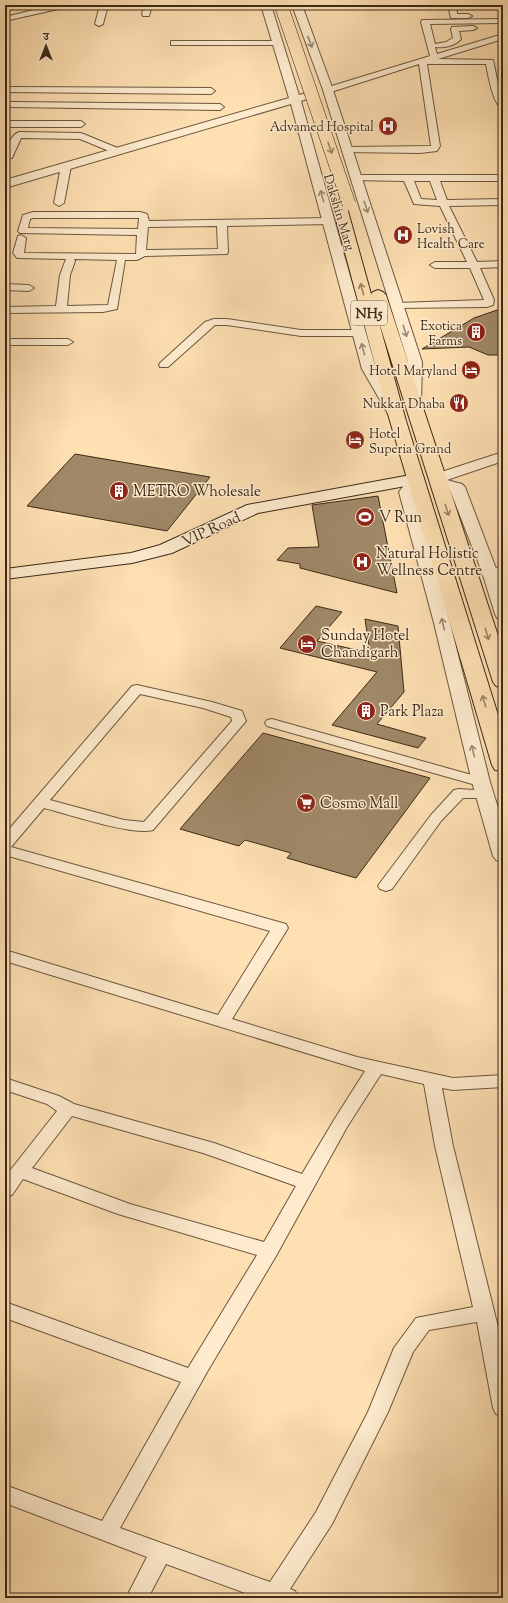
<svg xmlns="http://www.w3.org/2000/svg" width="508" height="1603" font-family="'Sorts Mill Goudy','Noto Serif Devanagari',serif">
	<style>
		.building { fill: #a08868; stroke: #3b2917 }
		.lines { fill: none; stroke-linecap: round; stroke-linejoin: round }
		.minor-casing { stroke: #6c573e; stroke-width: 2 }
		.tertiary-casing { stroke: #6c573e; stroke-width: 2 }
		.secondary-casing { stroke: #3b2917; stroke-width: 2 }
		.trunk-casing { stroke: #3b2917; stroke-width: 2 }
		.minor { fill: #feebce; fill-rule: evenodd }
		.tertiary { fill: #feebce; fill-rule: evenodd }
		.secondary { fill: #feebce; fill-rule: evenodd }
		.trunk { fill: #fee0b3; fill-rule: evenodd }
		.trunk-bridge-casing { stroke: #3b2917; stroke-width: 14; stroke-linecap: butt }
		.trunk-bridge { stroke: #fee0b3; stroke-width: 13 }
		.oneway { stroke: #9c8a72 }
		.oneway2 { stroke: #9c8465 }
		.labels { text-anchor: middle; stroke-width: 3; stroke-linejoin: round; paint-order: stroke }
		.far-poi-label { font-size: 13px; fill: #3b2917; stroke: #feebce; text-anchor: end }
		.far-street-label { font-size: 13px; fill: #3b2917; stroke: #feebce }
		.shield { fill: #feebce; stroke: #76634e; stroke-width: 1 }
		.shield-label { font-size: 14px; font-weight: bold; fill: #3b2917 }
		.poi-label { font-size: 15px; fill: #3b2917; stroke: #feebce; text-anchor: start }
		.street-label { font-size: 15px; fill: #3b2917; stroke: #feebce }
	</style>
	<rect width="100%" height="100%" fill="#fee0b3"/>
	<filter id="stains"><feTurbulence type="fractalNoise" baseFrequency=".005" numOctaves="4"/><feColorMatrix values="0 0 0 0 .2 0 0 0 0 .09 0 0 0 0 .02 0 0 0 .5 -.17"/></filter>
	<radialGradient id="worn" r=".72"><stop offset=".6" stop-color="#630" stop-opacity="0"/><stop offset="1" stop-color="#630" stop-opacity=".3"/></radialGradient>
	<g class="building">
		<path d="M503,308V355H488L469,347L422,349L474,318Z"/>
		<path d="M75,454L210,477L167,531L27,506Z"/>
		<path d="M378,496L397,593L300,568V564L277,560L288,548L319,547L312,505Z"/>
		<path d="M316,606L342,612L317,641L370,653L365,619L398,626L404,692L377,724L426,738L418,748L332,725L377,672L280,648Z"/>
		<path d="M263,733L430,778L356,878L287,858L291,853L245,840L239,846L180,829Z"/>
	</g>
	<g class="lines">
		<defs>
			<g id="minor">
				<path d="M54,5H68L67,7L5,21V17Z"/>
				<path d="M100,5H108L103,24L99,26L95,24Z"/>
				<path d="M144,5H152L149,16H143L142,14Z"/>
				<path d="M448,5H456L457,14H468L472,16L468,18H451Z"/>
				<path d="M503,19V23L430,24L435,44L446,42L453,38L451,29L452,27L473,26L477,28L473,30L459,31L461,39C455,46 444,48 435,47L437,54L503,34V39L438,59L493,60L498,84L503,96V109C493,106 488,74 486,64H427L440,146L437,151L420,153L344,152L342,150L344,148L347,147L431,146L419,64L331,92H325L324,90L325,88L430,56L421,22L422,20Z"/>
				<path d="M171,41H277L281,43L277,45H171Z"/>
				<path d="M8,87L211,88L215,91L211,94L5,92V88Z"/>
				<path d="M11,102L220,104L224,107L220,110L8,107L7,105L8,103Z"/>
				<path d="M5,121H81L85,124L81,127H5Z"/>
				<path d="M19,132L81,133L120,149L122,151L120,153H114L80,139L21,138L12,158H6C4,150 11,135 19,132Z"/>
				<path d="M66,163L71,166L64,203L59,206L54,203L61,166Z"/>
				<path d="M356,175H503V181H440L447,200L503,199V205L449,206L477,262L503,261V267L480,268L494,300L493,305L487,307L393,308L392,306L393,304L397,303L484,300L470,268H435L430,265L435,262H467L440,206L414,204L404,181L353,180L351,178ZM414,181H430L437,200L421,199Z"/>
				<path d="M33,212H140L147,214L149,221L329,218L334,221L329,224L227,226L228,252L227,254L145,256L137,260H125L117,309L103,312L5,313V307L56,306L60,275L66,259L17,258L13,253L18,236L21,235L26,238L24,253L136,254L137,235L20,233L18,231L23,215ZM33,218H139L138,229L28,228L30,219ZM217,226L218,249L146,250L148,227ZM74,259L117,260L108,305L67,306L70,275L75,261Z"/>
				<path d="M5,284L29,285L34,288L29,291L5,290Z"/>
				<path d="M214,319H227L301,330H359L364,333L359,336H301L227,325H215L168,367H160L159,365L160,363L205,322Z"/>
				<path d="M5,339H68L73,342L68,345H5Z"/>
				<path d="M503,567V575H485L484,572L485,569Z"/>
				<path d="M137,685L212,702L242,711L246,721L153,830C132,836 68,814 44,808L11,847L286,924L288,928L232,1019L357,1057L453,1078L503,1075V1087L453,1090L442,1088L453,1146L497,1323L503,1355V1416L496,1414L493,1408L477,1322L429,1330L413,1352L388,1412L332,1524L290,1589L295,1591L298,1598H259L166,1564L148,1598H126L147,1557L5,1503V1485L102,1521L181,1382L5,1318V1302L188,1368L257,1255L118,1214L23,1179L12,1195L5,1197V1177L57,1111L47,1104L5,1090V1078L59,1096L74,1104L214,1143L302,1174L334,1120L365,1071L5,961V950L218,1015L270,931L5,855V834L132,686ZM140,694L203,708L231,717L232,721L144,822L124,820L50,800ZM381,1074L424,1084L435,1146L473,1307L416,1318L394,1348L368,1412L316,1512L270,1582L120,1528L207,1372L276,1256L347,1127ZM72,1116L203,1153L296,1186L264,1242L130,1204L32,1168Z"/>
				<path d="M272,719L486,779L488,782L486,785L481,786L476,785L267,726L265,723L267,720Z"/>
				<path d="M459,789L490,791L492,794L490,797L485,798H463L441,821L392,889L386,891L380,889L378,886L380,883L431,815L454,790Z"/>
			</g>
			<g id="tertiary">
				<path d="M261,5H271L299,95L307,93L312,96L311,98L301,101L376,369L403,416L401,419L396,420L391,419L362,369L291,104L5,188V180L289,98Z"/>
				<path d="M292,5H302L333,90L422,362L421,406L419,409L414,410L409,409L407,406L408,362L323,90Z"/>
				<path d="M503,452V461L447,480L462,484L465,487L503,587V619L497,618L495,614L482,572L450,490L433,485L429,478L432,475Z"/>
				<path d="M416,474L421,476L424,479L415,492L450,623L490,782L503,824V862L496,860L493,856L472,782L434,623L399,492L411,476Z"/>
			</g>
			<path id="secondary" d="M416,474L422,475L424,479L422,483L258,513L172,553L132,563L5,579V569L131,553L160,545L247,505Z"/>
			<path id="trunk" d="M339,200L344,201L346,204L371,294L373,292L378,290L383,292L386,295L503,651V688L496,686L493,682L378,319L406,421L503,731V771L495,770L492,765L390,421L332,204L334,201Z"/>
		</defs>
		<use href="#minor" class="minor-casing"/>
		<use href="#tertiary" class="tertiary-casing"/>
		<use href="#secondary" class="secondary-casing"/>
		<use href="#trunk" class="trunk-casing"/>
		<use href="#minor" class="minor"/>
		<use href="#tertiary" class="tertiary"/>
		<use href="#secondary" class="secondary"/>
		<use href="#trunk" class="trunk"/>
		<defs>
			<path id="trunk-bridge" d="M281,5L349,204"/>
		</defs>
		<use href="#trunk-bridge" class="trunk-bridge-casing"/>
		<use href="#trunk-bridge" class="trunk-bridge"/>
	</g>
	<defs><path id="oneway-shaft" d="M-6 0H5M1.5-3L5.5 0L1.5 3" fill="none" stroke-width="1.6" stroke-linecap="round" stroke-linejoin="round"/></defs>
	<g class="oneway">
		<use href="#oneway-shaft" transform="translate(310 42) rotate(70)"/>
		<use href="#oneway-shaft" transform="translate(322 196) rotate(-106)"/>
		<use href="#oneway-shaft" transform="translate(366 207) rotate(72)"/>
		<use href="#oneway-shaft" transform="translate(405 331) rotate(73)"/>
		<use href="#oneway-shaft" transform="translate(363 349) rotate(-105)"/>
		<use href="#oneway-shaft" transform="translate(443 624) rotate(-103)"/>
		<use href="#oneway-shaft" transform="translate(473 751) rotate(-104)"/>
	</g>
	<g class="oneway2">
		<use href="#oneway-shaft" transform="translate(330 148) rotate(71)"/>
		<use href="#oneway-shaft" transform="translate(362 289) rotate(-105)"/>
		<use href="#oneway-shaft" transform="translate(447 510) rotate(72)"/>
		<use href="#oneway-shaft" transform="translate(487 634) rotate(72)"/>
		<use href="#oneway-shaft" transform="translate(484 701) rotate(-106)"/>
	</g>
	<defs>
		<symbol id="hospital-disc" viewBox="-11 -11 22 22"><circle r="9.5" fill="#8f2418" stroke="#feebce"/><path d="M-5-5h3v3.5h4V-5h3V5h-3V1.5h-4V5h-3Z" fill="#fff"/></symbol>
		<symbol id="building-disc" viewBox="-11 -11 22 22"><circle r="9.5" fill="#8f2418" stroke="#feebce"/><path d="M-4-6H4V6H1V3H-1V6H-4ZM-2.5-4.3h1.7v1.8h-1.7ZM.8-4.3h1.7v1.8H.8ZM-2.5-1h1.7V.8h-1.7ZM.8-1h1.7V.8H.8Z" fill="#fff"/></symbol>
		<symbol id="hotel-disc" viewBox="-11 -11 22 22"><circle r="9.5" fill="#8f2418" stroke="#feebce"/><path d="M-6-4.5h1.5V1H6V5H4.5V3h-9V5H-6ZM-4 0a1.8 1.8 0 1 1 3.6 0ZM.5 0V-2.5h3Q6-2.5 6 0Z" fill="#fff"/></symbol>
		<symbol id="restaurant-disc" viewBox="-11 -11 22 22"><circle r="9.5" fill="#8f2418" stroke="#feebce"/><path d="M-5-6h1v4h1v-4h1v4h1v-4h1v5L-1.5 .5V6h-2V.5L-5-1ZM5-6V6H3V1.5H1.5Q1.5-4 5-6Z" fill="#fff"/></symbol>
		<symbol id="stadium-disc" viewBox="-11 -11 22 22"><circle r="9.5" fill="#8f2418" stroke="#feebce"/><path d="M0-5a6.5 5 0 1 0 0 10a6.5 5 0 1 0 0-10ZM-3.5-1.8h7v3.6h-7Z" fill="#fff"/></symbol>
		<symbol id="supermarket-disc" viewBox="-11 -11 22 22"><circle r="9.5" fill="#8f2418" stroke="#feebce"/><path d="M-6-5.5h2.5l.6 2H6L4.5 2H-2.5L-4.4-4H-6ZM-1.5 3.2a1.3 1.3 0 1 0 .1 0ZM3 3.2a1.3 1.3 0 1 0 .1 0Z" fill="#fff"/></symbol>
	</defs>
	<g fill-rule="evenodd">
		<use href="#hospital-disc" x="377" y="115" width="22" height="22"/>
		<use href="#hospital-disc" x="392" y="224" width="22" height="22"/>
		<use href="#building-disc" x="465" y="321" width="22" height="22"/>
		<use href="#hotel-disc" x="460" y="359" width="22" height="22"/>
		<use href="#restaurant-disc" x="448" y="392" width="22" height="22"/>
		<use href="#hotel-disc" x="344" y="429" width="22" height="22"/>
		<use href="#building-disc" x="108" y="480" width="22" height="22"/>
		<use href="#stadium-disc" x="354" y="506" width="22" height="22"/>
		<use href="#hospital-disc" x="351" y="551" width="22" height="22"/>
		<use href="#hotel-disc" x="296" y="633" width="22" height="22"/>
		<use href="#building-disc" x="355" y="700" width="22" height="22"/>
		<use href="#supermarket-disc" x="295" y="792" width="22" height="22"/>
	</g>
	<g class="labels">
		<g class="far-poi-label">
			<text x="374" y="131">Advamed Hospital</text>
			<text x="417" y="233" text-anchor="start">Lovish<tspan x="417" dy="15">Health Care</tspan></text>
			<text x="462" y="330">Exotica<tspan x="462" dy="15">Farms</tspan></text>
			<text x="457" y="375">Hotel Maryland</text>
			<text x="445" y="408">Nukkar Dhaba</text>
			<text x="369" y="438" text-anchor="start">Hotel<tspan x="369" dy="15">Superia Grand</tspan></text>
		</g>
		<g class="far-street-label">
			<text transform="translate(340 212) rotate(73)" y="5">Dakshin Marg</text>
		</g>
		<rect class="shield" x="351" y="301" width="36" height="24" rx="3"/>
		<g class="shield-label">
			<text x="369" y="318">NH5</text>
		</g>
		<g class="poi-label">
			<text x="133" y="496">METRO Wholesale</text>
			<text x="379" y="522">V Run</text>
			<text x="376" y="558">Natural Holistic<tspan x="376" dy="17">Wellness Centre</tspan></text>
			<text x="321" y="640">Sunday Hotel<tspan x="321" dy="17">Chandigarh</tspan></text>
			<text x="380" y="716">Park Plaza</text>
			<text x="320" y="808">Cosmo Mall</text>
		</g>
		<g class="street-label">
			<text transform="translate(211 529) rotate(-25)" y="5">VIP Road</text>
		</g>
	</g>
	<rect width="508" height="1603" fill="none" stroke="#fee0b3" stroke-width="20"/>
	<rect x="6" y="6" width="496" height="1591" fill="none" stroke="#3b2917" stroke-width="2"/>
	<rect x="10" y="10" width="488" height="1583" fill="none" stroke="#3b2917"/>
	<g transform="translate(46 46)" stroke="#feebce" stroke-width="3" paint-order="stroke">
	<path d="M0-3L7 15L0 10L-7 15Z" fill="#3b2917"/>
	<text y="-6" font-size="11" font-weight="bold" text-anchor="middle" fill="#3b2917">उ</text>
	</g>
	<rect width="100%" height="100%" filter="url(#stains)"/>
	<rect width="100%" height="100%" fill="url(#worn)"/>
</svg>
